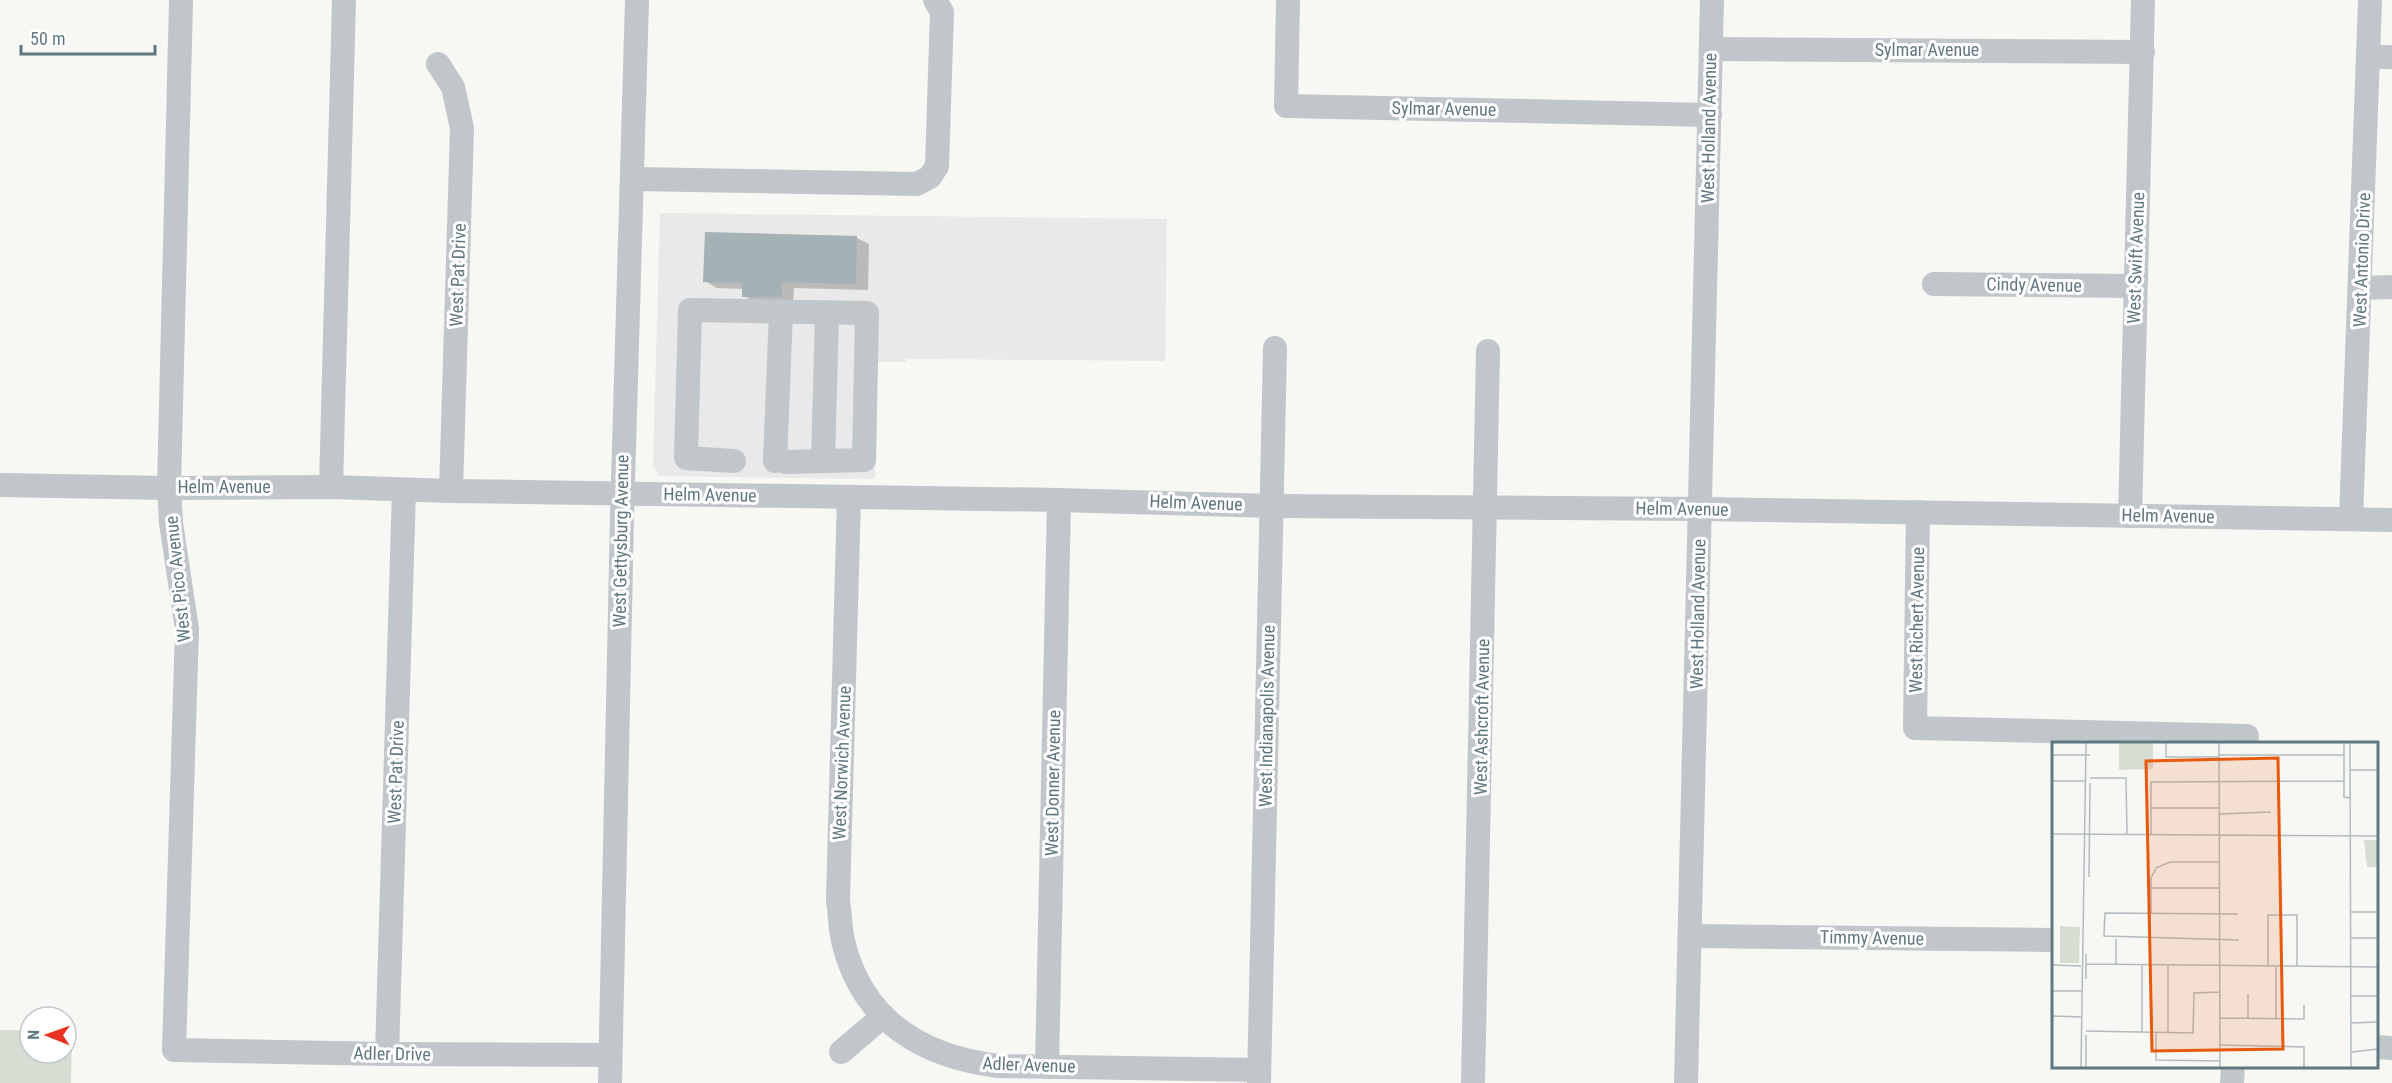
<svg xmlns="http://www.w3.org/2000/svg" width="2392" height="1083" font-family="'Roboto Condensed',sans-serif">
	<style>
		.built { fill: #e8e9e8 }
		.green { fill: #d8ddd3 }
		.shadow { fill: #0003 }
		.building { fill: #a4b1b5 }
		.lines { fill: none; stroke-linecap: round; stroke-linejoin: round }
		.minor { stroke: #c0c6c9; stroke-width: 24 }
		.labels { text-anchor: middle; stroke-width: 6; stroke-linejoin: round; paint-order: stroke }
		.street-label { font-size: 18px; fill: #617881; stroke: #fff }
		.inset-road { fill: none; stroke: #b2bcbf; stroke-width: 1.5 }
		.view { fill: #e8590c; fill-opacity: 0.15; stroke: #e8590c; stroke-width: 3 }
		.inset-edge { fill: none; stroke: #617881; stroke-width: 3 }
	</style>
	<rect width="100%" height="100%" fill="#f7f7f4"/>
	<path class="built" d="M660,213L1167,219L1165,361L906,359V362H877L875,479L659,476L653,466Z"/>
	<path class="green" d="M0,1030H30V1053H66V1031H72L71,1083H0Z"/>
	<path class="shadow" d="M857,238L869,244L868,290L794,288L793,303H756L744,296V289L717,288L705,281Z"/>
	<path class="building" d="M705,232L857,236L856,284L782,282V297H742V283L703,282Z"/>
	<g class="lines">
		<g class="minor">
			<path d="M181,0L169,488L171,523L187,629L174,1050L387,1054L610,1055"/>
			<path d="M1288,0L1286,106L1710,115"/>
			<path d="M1711,49L2143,52"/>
			<path d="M2369,57H2392"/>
			<path d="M438,64L453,87L462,128L451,491"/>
			<path d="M633,179L917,184L930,177L937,166L942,12L935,0"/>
			<path d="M1934,284L2135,286"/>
			<path d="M2361,288L2392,287"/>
			<path d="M734,461L686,458L690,310L867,313L864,460L786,462"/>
			<path d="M775,461L781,312"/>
			<path d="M823,461L827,313"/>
			<path d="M0,485L169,488L331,487L451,491L1059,500L1273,506L1701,509L2392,520"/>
			<path d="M331,487L344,0"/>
			<path d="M849,497L838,900C840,914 840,931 844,945C864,1022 924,1057 999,1066L1259,1070"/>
			<path d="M1918,512L1915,728L2247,736L2246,744"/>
			<path d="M2130,516L2143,0"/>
			<path d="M2351,519L2370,0"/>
			<path d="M1691,936L2053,940"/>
			<path d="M2376,1047L2392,1048"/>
			<path d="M841,1052L882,1017"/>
			<path d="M387,1054L404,490"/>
			<path d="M1047,1067L1059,500"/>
			<path d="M610,1083L622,516L637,0"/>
			<path d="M1259,1083L1275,348"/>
			<path d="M1473,1083L1488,351"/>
			<path d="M1686,1083L1712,0"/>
			<path d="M2232,1083L2233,1066"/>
		</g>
	</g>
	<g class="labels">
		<g class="street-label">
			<text x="1927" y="56">Sylmar Avenue</text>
			<text transform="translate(1444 109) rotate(1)" y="6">Sylmar Avenue</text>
			<text transform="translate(1709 128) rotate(-89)" y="6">West Holland Avenue</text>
			<text transform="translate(2136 258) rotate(-88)" y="6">West Swift Avenue</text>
			<text transform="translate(2362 260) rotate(-88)" y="6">West Antonio Drive</text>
			<text transform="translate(458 275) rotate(-88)" y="6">West Pat Drive</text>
			<text transform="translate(2034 285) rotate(1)" y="6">Cindy Avenue</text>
			<text x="224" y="493">Helm Avenue</text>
			<text transform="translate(710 495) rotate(1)" y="6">Helm Avenue</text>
			<text transform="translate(1196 503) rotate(2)" y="6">Helm Avenue</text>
			<text transform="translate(1682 509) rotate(1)" y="6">Helm Avenue</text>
			<text transform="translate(2168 516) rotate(1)" y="6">Helm Avenue</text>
			<text transform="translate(621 541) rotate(-89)" y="6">West Gettysburg Avenue</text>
			<text transform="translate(178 579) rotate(-96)" y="6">West Pico Avenue</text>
			<text transform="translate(1698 614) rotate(-89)" y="6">West Holland Avenue</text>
			<text transform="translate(1917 620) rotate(-89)" y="6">West Richert Avenue</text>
			<text transform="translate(1267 716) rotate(-89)" y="6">West Indianapolis Avenue</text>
			<text transform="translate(1482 717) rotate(-89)" y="6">West Ashcroft Avenue</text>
			<text transform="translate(842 763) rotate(-88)" y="6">West Norwich Avenue</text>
			<text transform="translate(396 772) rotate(-88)" y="6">West Pat Drive</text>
			<text transform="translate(1053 783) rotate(-89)" y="6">West Donner Avenue</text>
			<text transform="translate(1872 938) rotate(1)" y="6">Timmy Avenue</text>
			<text transform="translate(392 1054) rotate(1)" y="6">Adler Drive</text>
			<text transform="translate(1029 1065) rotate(2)" y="6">Adler Avenue</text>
		</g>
	</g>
	<g transform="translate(2052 742)">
		<rect width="326" height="326" fill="#f7f7f4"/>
		<path d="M67,1H101V27L67,28ZM312,98H325V125H315ZM8,184L28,185L27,221H8Z" fill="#d8ddd3"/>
		<path class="inset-road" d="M114,1V15H167M167,1L168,325M292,1V55L298,56M298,1L299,325M0,13H38M167,13H292M299,28H326M38,36H74L75,92M0,39H34M99,66H167M167,72L219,70M0,92L326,94M99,93V40L292,39M104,126L118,120H167M37,135L38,41M99,146H168M299,170H326M99,172V136L104,126M186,172L53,171L52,194L187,198M299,196H326M64,197V223M34,222L326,225M0,223L29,224M116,224V290M216,224V173H245V224M224,224V277M34,237V212M0,249H30M196,252V276M299,254H326M0,274L30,275M168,276L252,277V263M299,281L326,280M34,289L141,291L142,251L168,250M90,290V223M104,290V318L168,319M34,293V325M168,303L252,305V325M300,310L326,307M29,325L34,1"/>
		<path class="view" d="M226,16L231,307L100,309L94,19Z"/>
		<rect width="326" height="326" class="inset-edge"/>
	</g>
	<g transform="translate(48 1035) rotate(271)"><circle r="28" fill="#ffffff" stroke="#c0c9cd" stroke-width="1.5"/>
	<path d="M0-4.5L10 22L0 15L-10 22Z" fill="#ea3222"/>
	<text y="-9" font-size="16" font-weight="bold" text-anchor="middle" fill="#617881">N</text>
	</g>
	<path d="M21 45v9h134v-9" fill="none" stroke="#617881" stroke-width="3"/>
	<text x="30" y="45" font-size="18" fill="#617881" stroke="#ffffff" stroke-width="4.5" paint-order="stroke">50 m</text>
</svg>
